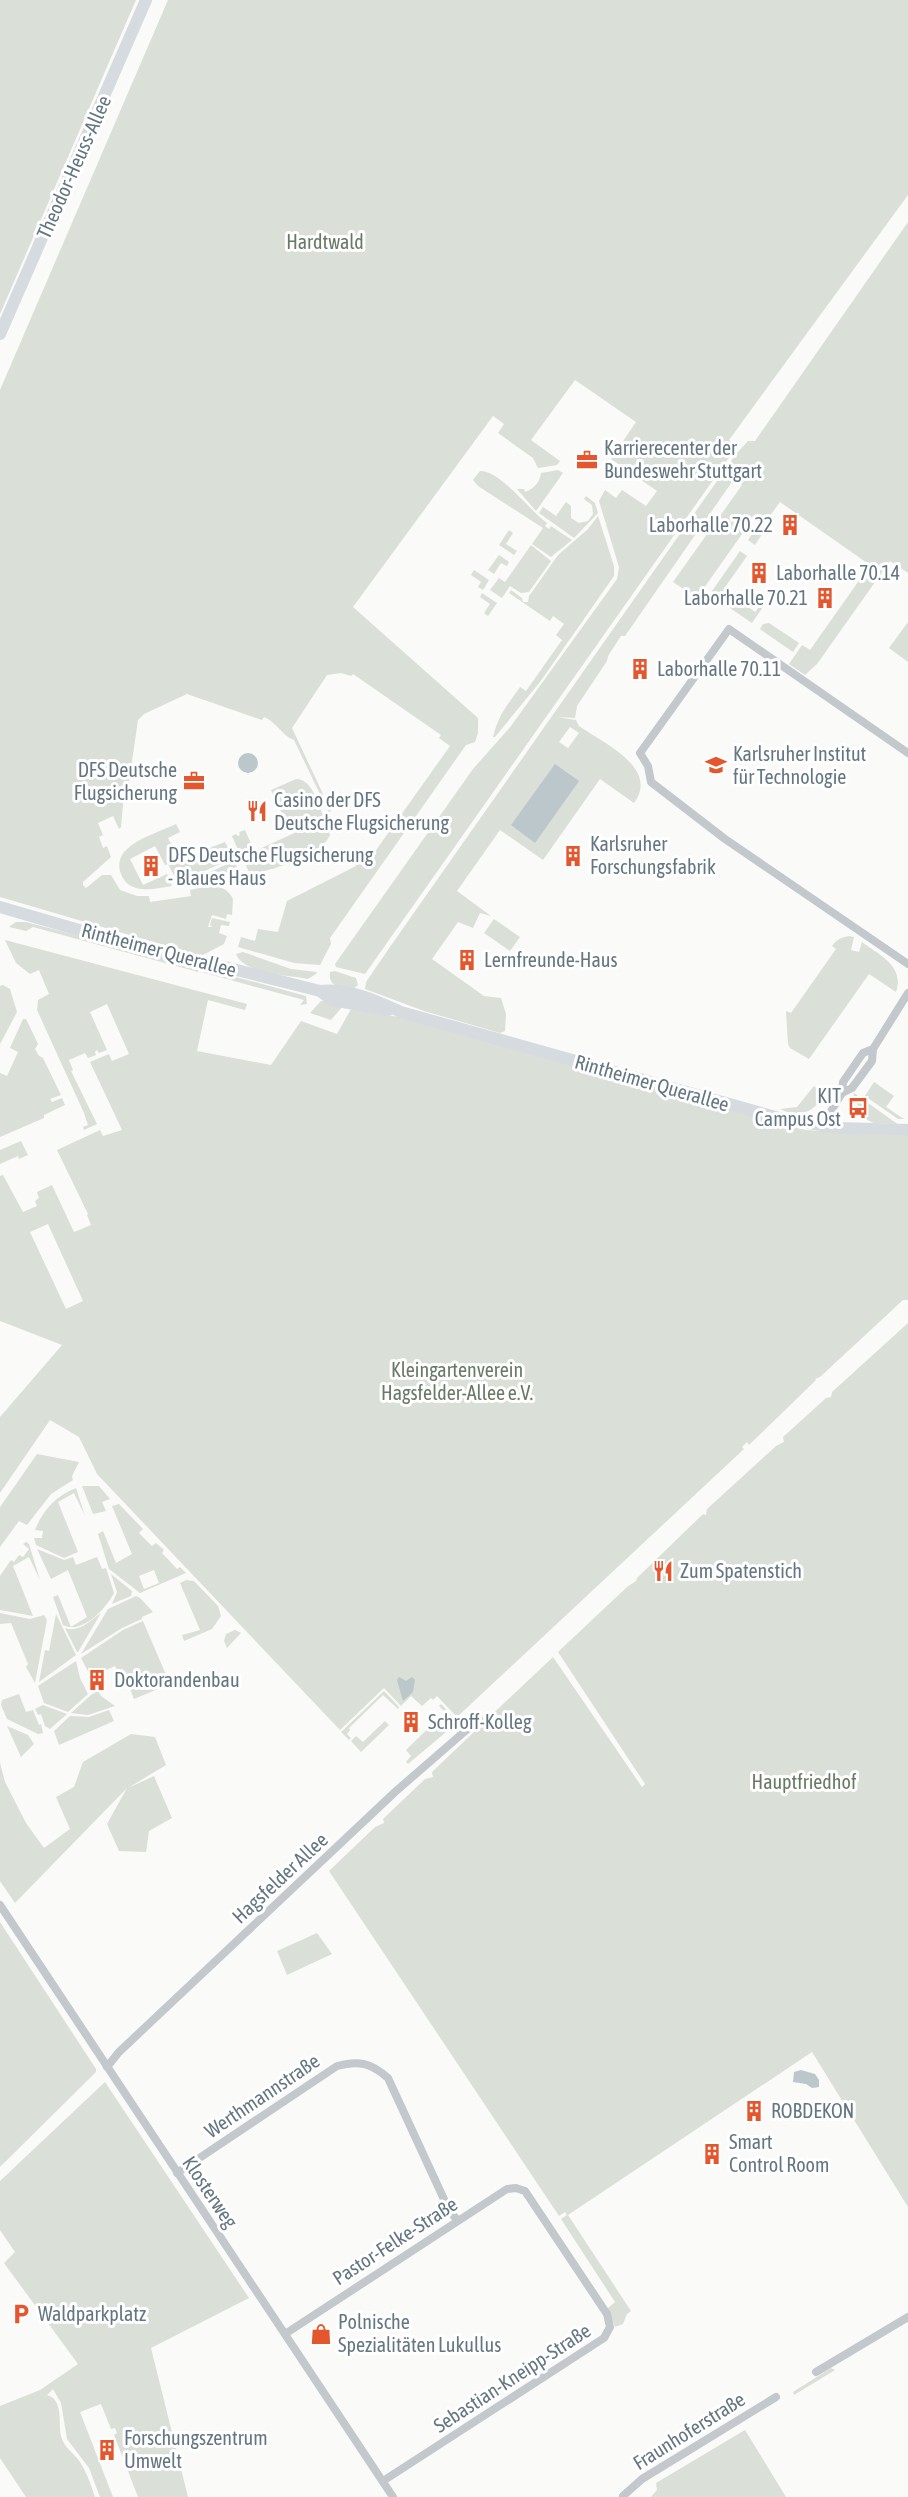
<svg xmlns="http://www.w3.org/2000/svg" width="908" height="2497" font-family="'Asap Condensed',sans-serif">
	<style>
		.green { fill: #dadfd7; fill-rule: evenodd }
		.water { fill: #bbc7cb }
		.lines { fill: none; stroke-linecap: round; stroke-linejoin: round }
		.street { stroke: #c3c8cc; stroke-width: 8 }
		.secondary { stroke: #d6dbdf; stroke-width: 12 }
		.labels { text-anchor: middle; stroke-width: 6; stroke-linejoin: round; paint-order: stroke }
		.street-label { font-size: 20px; fill: #657683; stroke: #fff }
		.park-label { font-size: 20px; fill: #687a64; stroke: #fff }
		.poi-label { font-size: 20px; fill: #657683; stroke: #fff; text-anchor: start }
	</style>
	<rect width="100%" height="100%" fill="#fafaf8"/>
	<g class="green">
		<path d="M0,0H136L0,314Z"/>
		<path d="M168,0H908V195L729,440L737,446L365,974L336,967L335,964L473,769L511,726L617,579L619,567L599,501L605,490L616,498L622,490L646,506L657,491L611,459L636,422L575,380L531,440L560,461L557,465L538,468L533,458L498,433L504,424L493,416L353,607L478,718V733L475,742L466,745L330,938L331,944L320,965L294,963L238,947L241,937L255,941L258,929L278,932L287,901L356,866L355,863L365,858L362,851L374,853L450,746L439,738L441,735L353,674L351,676L341,673L327,675L292,728L331,811L329,813L294,740C282,736 277,722 264,717L262,720L187,694L144,714L138,720L129,782H125L121,827L119,829L113,816L98,823L103,835L99,837L103,848L107,846L111,857L83,882V885L86,888L102,875H111L120,890L137,896H149L150,902L191,896L190,890C207,887 224,881 233,899L232,915L227,914L226,919L212,915L208,927H212L210,925L212,918L230,922L229,926L221,925L219,933L227,936L224,944L201,956L0,897V390Z"/>
		<path d="M908,222V573L890,561L817,664L805,675L789,664L802,645L810,650L870,565L780,502L764,524L754,517L699,595L694,596L673,582L742,485L734,479L625,636H621L608,656L607,661L577,706L575,718L557,717L576,720L579,726C603,743 660,768 634,803L600,779L543,860L500,830L457,891L491,916L480,913L473,928L458,922L432,959L484,996L501,998L506,1014L505,1031L500,1033L424,1011L365,989L366,982L392,944L736,454L748,441H755ZM570,727L579,733L568,748L559,742Z"/>
		<path d="M558,470L563,473L536,511L517,489H524L525,492C534,489 540,482 541,473Z"/>
		<path d="M480,471C501,471 529,510 547,523L545,526L549,529L551,526L572,540L551,557L532,544L543,528L478,486L473,480Z"/>
		<path d="M586,496L595,503L598,513L574,538L539,513L543,507L556,516L566,502L571,506V518L579,523L588,521L593,514L592,505L584,499Z"/>
		<path d="M598,516L614,566V576L540,682L495,737H493C499,714 506,707 520,687L526,691L562,640L556,635L564,624L553,616L550,621L509,593L511,590L522,598L523,602H528L529,596L558,555L588,529Z"/>
		<path d="M759,524L766,528L755,545L748,540Z"/>
		<path d="M509,530L513,533L506,544L517,551L514,555L499,545Z"/>
		<path d="M531,545L551,561L529,592L521,593L510,586L502,598L490,590L499,578L505,582Z"/>
		<path d="M740,551L747,556L723,590L730,595L724,604L710,594Z"/>
		<path d="M499,555L509,562L507,566L501,563L494,574L488,570Z"/>
		<path d="M474,570L489,580L483,590L478,587L481,582L471,575Z"/>
		<path d="M482,593L497,603L488,616L484,613L490,604L480,597Z"/>
		<path d="M734,597L755,612L763,602L765,604L752,623L727,606Z"/>
		<path d="M908,622V662L889,648Z"/>
		<path d="M769,623L799,643L793,652L760,629L763,624Z"/>
		<path d="M296,779C312,779 317,802 323,815L290,831L271,790Z"/>
		<path d="M325,819L330,835C322,855 271,871 250,874L242,857Z"/>
		<path d="M176,824L180,832L168,838L179,860L225,842L233,858L178,883L168,864L165,865L155,846L130,859L143,885L167,874L172,886C154,889 127,896 120,871C118,863 120,856 126,850C138,838 161,831 176,824Z"/>
		<path d="M245,830L253,848L240,854L232,836L236,834L238,836L240,835L239,832Z"/>
		<path d="M234,861L241,876L182,885Z"/>
		<path d="M494,919L520,937L510,951L484,933Z"/>
		<path d="M16,922H26L199,967L198,972L33,927L26,931L9,927Z"/>
		<path d="M849,936L854,937L851,950L859,952L862,942C879,955 905,966 896,992L869,974L809,1059L790,1048L788,1044L786,1011L791,1013L836,949L832,946C836,940 842,937 849,936Z"/>
		<path d="M5,940L247,1004L245,1010L208,1000L197,1051L271,1065L301,1021L337,1034L351,1009L405,1018L806,1130L908,1136V1300H903L820,1377L815,1379L816,1380L749,1445L747,1442L742,1447L744,1449L457,1717L437,1696L433,1700L431,1698L422,1706L411,1696L401,1706L384,1688L340,1730L97,1474L79,1437L50,1420L0,1493V1417L62,1345L0,1321V1176L3,1175L23,1212L37,1206L35,1201L39,1198L37,1192L52,1185L74,1232L91,1225L87,1215L88,1214L57,1150L100,1130L103,1136L122,1130L90,1062L109,1054L112,1061L129,1054L107,1004L90,1012L107,1050L99,1053L97,1050L95,1052L96,1055L88,1058L85,1053L69,1060L73,1070L71,1071L97,1124L84,1130L83,1127L88,1125L84,1113L37,1010L38,1000L49,994L39,970L30,974L16,963ZM48,1224L83,1301L66,1309L30,1232Z"/>
		<path d="M243,952L291,969L317,972L316,974L308,979C288,975 244,974 236,954Z"/>
		<path d="M203,968L306,996L307,1004L300,1005L304,1000L201,972Z"/>
		<path d="M335,971L356,978L358,985L353,989C342,987 328,988 330,972Z"/>
		<path d="M3,985L10,989L17,1012L0,1044V986Z"/>
		<path d="M321,1001H324L343,1006L331,1020L310,1013Z"/>
		<path d="M23,1019H26L38,1044L35,1049L39,1056L43,1058L61,1095L50,1099L52,1102L62,1098L65,1105L44,1115V1118L0,1137V1073L7,1076L18,1052L10,1048Z"/>
		<path d="M874,1082L894,1096L886,1107L904,1119H898L865,1096Z"/>
		<path d="M814,1086L824,1096C813,1113 798,1118 780,1109L797,1107Z"/>
		<path d="M854,1093L896,1123L898,1124L874,1123L865,1119V1115L853,1098Z"/>
		<path d="M21,1141L28,1155L19,1159L18,1156L0,1164V1150Z"/>
		<path d="M908,1323V2207L812,2052L568,2215L631,2311L627,2314L623,2324L615,2327L608,2308L615,2302L561,2219L567,2215L565,2212L559,2216L329,1871L375,1827L384,1823L383,1819L425,1779L433,1777L432,1772L476,1730L483,1727V1723L553,1657L642,1787L645,1784L558,1652L627,1587L636,1581L637,1578L703,1514L706,1515L707,1509L776,1446L784,1442L783,1437L826,1398L831,1397L832,1392Z"/>
		<path d="M37,1454L79,1462L72,1476L73,1480L51,1494L27,1525L19,1521L0,1547V1507Z"/>
		<path d="M82,1486H99L110,1499L102,1502L106,1511L93,1514Z"/>
		<path d="M76,1488L85,1516L74,1493L58,1502L78,1552L64,1558L36,1545L34,1538H42L43,1531L35,1530C43,1510 56,1496 76,1488Z"/>
		<path d="M119,1504L143,1529L139,1533L152,1546L156,1543L164,1550L162,1553L177,1569L180,1567L186,1573L140,1593L109,1569L98,1534L103,1531L116,1563L132,1554L112,1506ZM154,1570L159,1583L144,1589L139,1576Z"/>
		<path d="M26,1542L29,1544L40,1580L29,1557L13,1566L33,1616L0,1610V1576L11,1560L14,1562L19,1555L23,1557L29,1549L23,1544Z"/>
		<path d="M37,1549L64,1560L73,1557L76,1565L97,1557L102,1569L106,1568L114,1593C106,1608 83,1635 63,1625L53,1597L58,1595L71,1627L87,1617L68,1570L51,1579Z"/>
		<path d="M111,1574L132,1591L131,1596L112,1604L117,1592Z"/>
		<path d="M186,1580L194,1581L218,1606L221,1616L212,1629L184,1641L182,1635L200,1630L180,1583Z"/>
		<path d="M136,1596L140,1598L153,1612L142,1617V1619L122,1628L81,1654L108,1609Z"/>
		<path d="M0,1613L30,1619L44,1615L47,1620L35,1683L26,1667L28,1664L11,1623L0,1624Z"/>
		<path d="M101,1613L78,1652H77L65,1628C79,1633 90,1621 101,1613Z"/>
		<path d="M56,1614L76,1655L39,1682L45,1650L49,1651Z"/>
		<path d="M143,1621L170,1684L134,1699L127,1681L119,1674L115,1666L91,1677L81,1658L123,1630Z"/>
		<path d="M235,1630L241,1633L227,1648L224,1641L226,1634Z"/>
		<path d="M76,1661L80,1678L88,1694L68,1712L44,1703L38,1686Z"/>
		<path d="M98,1691L101,1696L115,1706L88,1715L71,1713L91,1695Z"/>
		<path d="M384,1691L399,1707L398,1709L383,1695L349,1728L350,1730L347,1734L351,1738L349,1740L341,1732Z"/>
		<path d="M19,1694L26,1712L33,1710L39,1725L41,1724L43,1733L38,1734L7,1719L1,1705L2,1700Z"/>
		<path d="M441,1704L458,1722L408,1764L406,1762L411,1756L406,1750L445,1712L439,1706Z"/>
		<path d="M43,1705L67,1714L50,1729L45,1726L41,1714L38,1715L35,1709Z"/>
		<path d="M109,1710L114,1721L59,1745L54,1731L70,1716L89,1717Z"/>
		<path d="M385,1721L389,1725L361,1752L351,1741L356,1736L363,1742Z"/>
		<path d="M7,1726L28,1735L34,1744L21,1757Z"/>
		<path d="M131,1734L155,1737L166,1765L128,1788L154,1776L172,1818L149,1831L146,1852L119,1851L107,1824L127,1788L15,1903L0,1881V1763L5,1782L26,1823L44,1848L70,1829L56,1797L74,1787L83,1762Z"/>
		<path d="M0,1922L96,2069V2072L0,2167Z"/>
		<path d="M317,1933L332,1954L287,1975L277,1951Z"/>
		<path d="M105,2082L249,2298L151,2348L188,2497H138L114,2435L117,2433L115,2428L111,2429L101,2404L80,2412L113,2497H100L89,2468L67,2439L61,2403L53,2389L47,2395C64,2400 58,2422 61,2436C64,2448 74,2453 80,2462C87,2473 91,2485 95,2497H26L0,2458V2406L40,2390L78,2364L4,2263L15,2252L0,2230V2181Z"/>
		<path d="M831,2368L835,2370L794,2395L793,2392Z"/>
		<path d="M745,2430L786,2497H651L657,2490L656,2483Z"/>
	</g>
	<g class="water">
		<circle cx="248" cy="763" r="10"/>
		<path d="M555,764L579,781L535,843L511,825Z"/>
		<path d="M399,1677L406,1681L412,1677L415,1680L413,1692L403,1701L397,1680Z"/>
		<path d="M801,2070L815,2074L819,2080V2087L812,2088L806,2084L793,2082L794,2072Z"/>
	</g>
	<g class="lines">
		<g class="street">
			<path d="M908,753L729,629L640,753L648,766L651,782L725,839L908,964"/>
			<path d="M842,1093L852,1088L872,1061L873,1049L908,993"/>
			<path d="M822,1126L842,1093L843,1082L863,1053L873,1049"/>
			<path d="M0,1905L393,2497"/>
			<path d="M107,2067L119,2052L395,1792L479,1719"/>
			<path d="M177,2173L337,2066C359,2060 371,2063 388,2078L448,2208L457,2220"/>
			<path d="M285,2334L507,2189L516,2188L525,2191L607,2314L610,2327L604,2338L383,2481"/>
			<path d="M816,2372L908,2317"/>
			<path d="M623,2496L642,2479L776,2397"/>
		</g>
		<g class="secondary">
			<path d="M0,334L146,0"/>
			<path d="M0,907L93,934L320,991C349,988 375,1000 401,1012L779,1118L839,1128L908,1130"/>
			<path d="M320,991L332,1000L388,1010"/>
		</g>
	</g>
	<defs>
		<symbol id="office-bare" viewBox="-9 -9 18 18"><path d="M-6-3h4V-5.5h4V-3h4V5H-6ZM-1-4.5V-3h2v-1.5ZM-6 0V1H6V0Z" fill="#e4572e" stroke="#fff" stroke-width="2.5" paint-order="stroke"/></symbol>
		<symbol id="building-bare" viewBox="-9 -9 18 18"><path d="M-4-6H4V6H1V3H-1V6H-4ZM-2.5-4.3h1.7v1.8h-1.7ZM.8-4.3h1.7v1.8H.8ZM-2.5-1h1.7V.8h-1.7ZM.8-1h1.7V.8H.8Z" fill="#e4572e" stroke="#fff" stroke-width="2.5" paint-order="stroke"/></symbol>
		<symbol id="university-bare" viewBox="-9 -9 18 18"><path d="M0-5L7-2L0 1L-7-2ZM-4 1L0 2.5L4 1V4Q0 6-4 4Z" fill="#e4572e" stroke="#fff" stroke-width="2.5" paint-order="stroke"/></symbol>
		<symbol id="restaurant-bare" viewBox="-9 -9 18 18"><path d="M-5-6h1v4h1v-4h1v4h1v-4h1v5L-1.5 .5V6h-2V.5L-5-1ZM5-6V6H3V1.5H1.5Q1.5-4 5-6Z" fill="#e4572e" stroke="#fff" stroke-width="2.5" paint-order="stroke"/></symbol>
		<symbol id="bus-bare" viewBox="-9 -9 18 18"><path d="M-5-6H5V4H4V6H2V4H-2V6H-4V4H-5ZM-3.5-4V0h7V-4ZM-3.5 1.2v1.5H-2V1.2ZM2 1.2v1.5H3.5V1.2Z" fill="#e4572e" stroke="#fff" stroke-width="2.5" paint-order="stroke"/></symbol>
		<symbol id="parking-bare" viewBox="-9 -9 18 18"><path d="M-3.5-5.5H1a3.5 3.5 0 0 1 0 7H-1V5.5H-3.5ZM-1-3.4V-.6H.8a1.4 1.4 0 0 0 0-2.8Z" fill="#e4572e" stroke="#fff" stroke-width="2.5" paint-order="stroke"/></symbol>
		<symbol id="shop-bare" viewBox="-9 -9 18 18"><path d="M-5-2.5h2.3a2.7 3.5 0 0 1 5.4 0H5L5.5 6h-11ZM-1.5-2.5h3a1.5 2.3 0 0 0-3 0Z" fill="#e4572e" stroke="#fff" stroke-width="2.5" paint-order="stroke"/></symbol>
	</defs>
	<g fill-rule="evenodd">
		<use href="#office-bare" x="572" y="445" width="30" height="30"/>
		<use href="#building-bare" x="775" y="510" width="30" height="30"/>
		<use href="#building-bare" x="744" y="558" width="30" height="30"/>
		<use href="#building-bare" x="810" y="583" width="30" height="30"/>
		<use href="#building-bare" x="625" y="654" width="30" height="30"/>
		<use href="#university-bare" x="701" y="750" width="30" height="30"/>
		<use href="#office-bare" x="179" y="766" width="30" height="30"/>
		<use href="#restaurant-bare" x="242" y="796" width="30" height="30"/>
		<use href="#building-bare" x="558" y="841" width="30" height="30"/>
		<use href="#building-bare" x="136" y="851" width="30" height="30"/>
		<use href="#building-bare" x="452" y="945" width="30" height="30"/>
		<use href="#bus-bare" x="843" y="1093" width="30" height="30"/>
		<use href="#restaurant-bare" x="648" y="1556" width="30" height="30"/>
		<use href="#building-bare" x="82" y="1665" width="30" height="30"/>
		<use href="#building-bare" x="396" y="1707" width="30" height="30"/>
		<use href="#building-bare" x="739" y="2096" width="30" height="30"/>
		<use href="#building-bare" x="697" y="2139" width="30" height="30"/>
		<use href="#parking-bare" x="6" y="2299" width="30" height="30"/>
		<use href="#shop-bare" x="306" y="2319" width="30" height="30"/>
		<use href="#building-bare" x="92" y="2435" width="30" height="30"/>
	</g>
	<g class="labels">
		<g class="street-label">
			<text transform="translate(74 167) rotate(-66)" y="7">Theodor-Heuss-Allee</text>
			<text transform="translate(159 950) rotate(15)" y="7">Rintheimer Querallee</text>
			<text transform="translate(652 1083) rotate(16)" y="7">Rintheimer Querallee</text>
			<text transform="translate(280 1878) rotate(-43)" y="7">Hagsfelder Allee</text>
			<text transform="translate(262 2096) rotate(-34)" y="7">Werthmannstraße</text>
			<text transform="translate(210 2192) rotate(56)" y="7">Klosterweg</text>
			<text transform="translate(395 2241) rotate(-33)" y="7">Pastor-Felke-Straße</text>
			<text transform="translate(512 2378) rotate(-33)" y="7">Sebastian-Kneipp-Straße</text>
			<text transform="translate(689 2431) rotate(-32)" y="7">Fraunhoferstraße</text>
		</g>
		<g class="park-label">
			<text x="325" y="249">Hardtwald</text>
			<text x="457" y="1377">Kleingartenverein<tspan x="457" dy="23">Hagsfelder-Allee e.V.</tspan></text>
			<text x="804" y="1789">Hauptfriedhof</text>
		</g>
		<g class="poi-label">
			<text x="604" y="455">Karrierecenter der<tspan x="604" dy="23">Bundeswehr Stuttgart</tspan></text>
			<text x="773" y="532" text-anchor="end">Laborhalle 70.22</text>
			<text x="776" y="580">Laborhalle 70.14</text>
			<text x="808" y="605" text-anchor="end">Laborhalle 70.21</text>
			<text x="657" y="676">Laborhalle 70.11</text>
			<text x="733" y="761">Karlsruher Institut<tspan x="733" dy="23">für Technologie</tspan></text>
			<text x="177" y="777" text-anchor="end">DFS Deutsche<tspan x="177" dy="23">Flugsicherung</tspan></text>
			<text x="274" y="807">Casino der DFS<tspan x="274" dy="23">Deutsche Flugsicherung</tspan></text>
			<text x="590" y="851">Karlsruher<tspan x="590" dy="23">Forschungsfabrik</tspan></text>
			<text x="168" y="862">DFS Deutsche Flugsicherung<tspan x="168" dy="23">- Blaues Haus</tspan></text>
			<text x="484" y="967">Lernfreunde-Haus</text>
			<text x="841" y="1103" text-anchor="end">KIT<tspan x="841" dy="23">Campus Ost</tspan></text>
			<text x="680" y="1578">Zum Spatenstich</text>
			<text x="114" y="1687">Doktorandenbau</text>
			<text x="428" y="1729">Schroff-Kolleg</text>
			<text x="771" y="2118">ROBDEKON</text>
			<text x="729" y="2149">Smart<tspan x="729" dy="23">Control Room</tspan></text>
			<text x="38" y="2321">Waldparkplatz</text>
			<text x="338" y="2329">Polnische<tspan x="338" dy="23">Spezialitäten Lukullus</tspan></text>
			<text x="124" y="2445">Forschungszentrum<tspan x="124" dy="23">Umwelt</tspan></text>
		</g>
	</g>
</svg>
